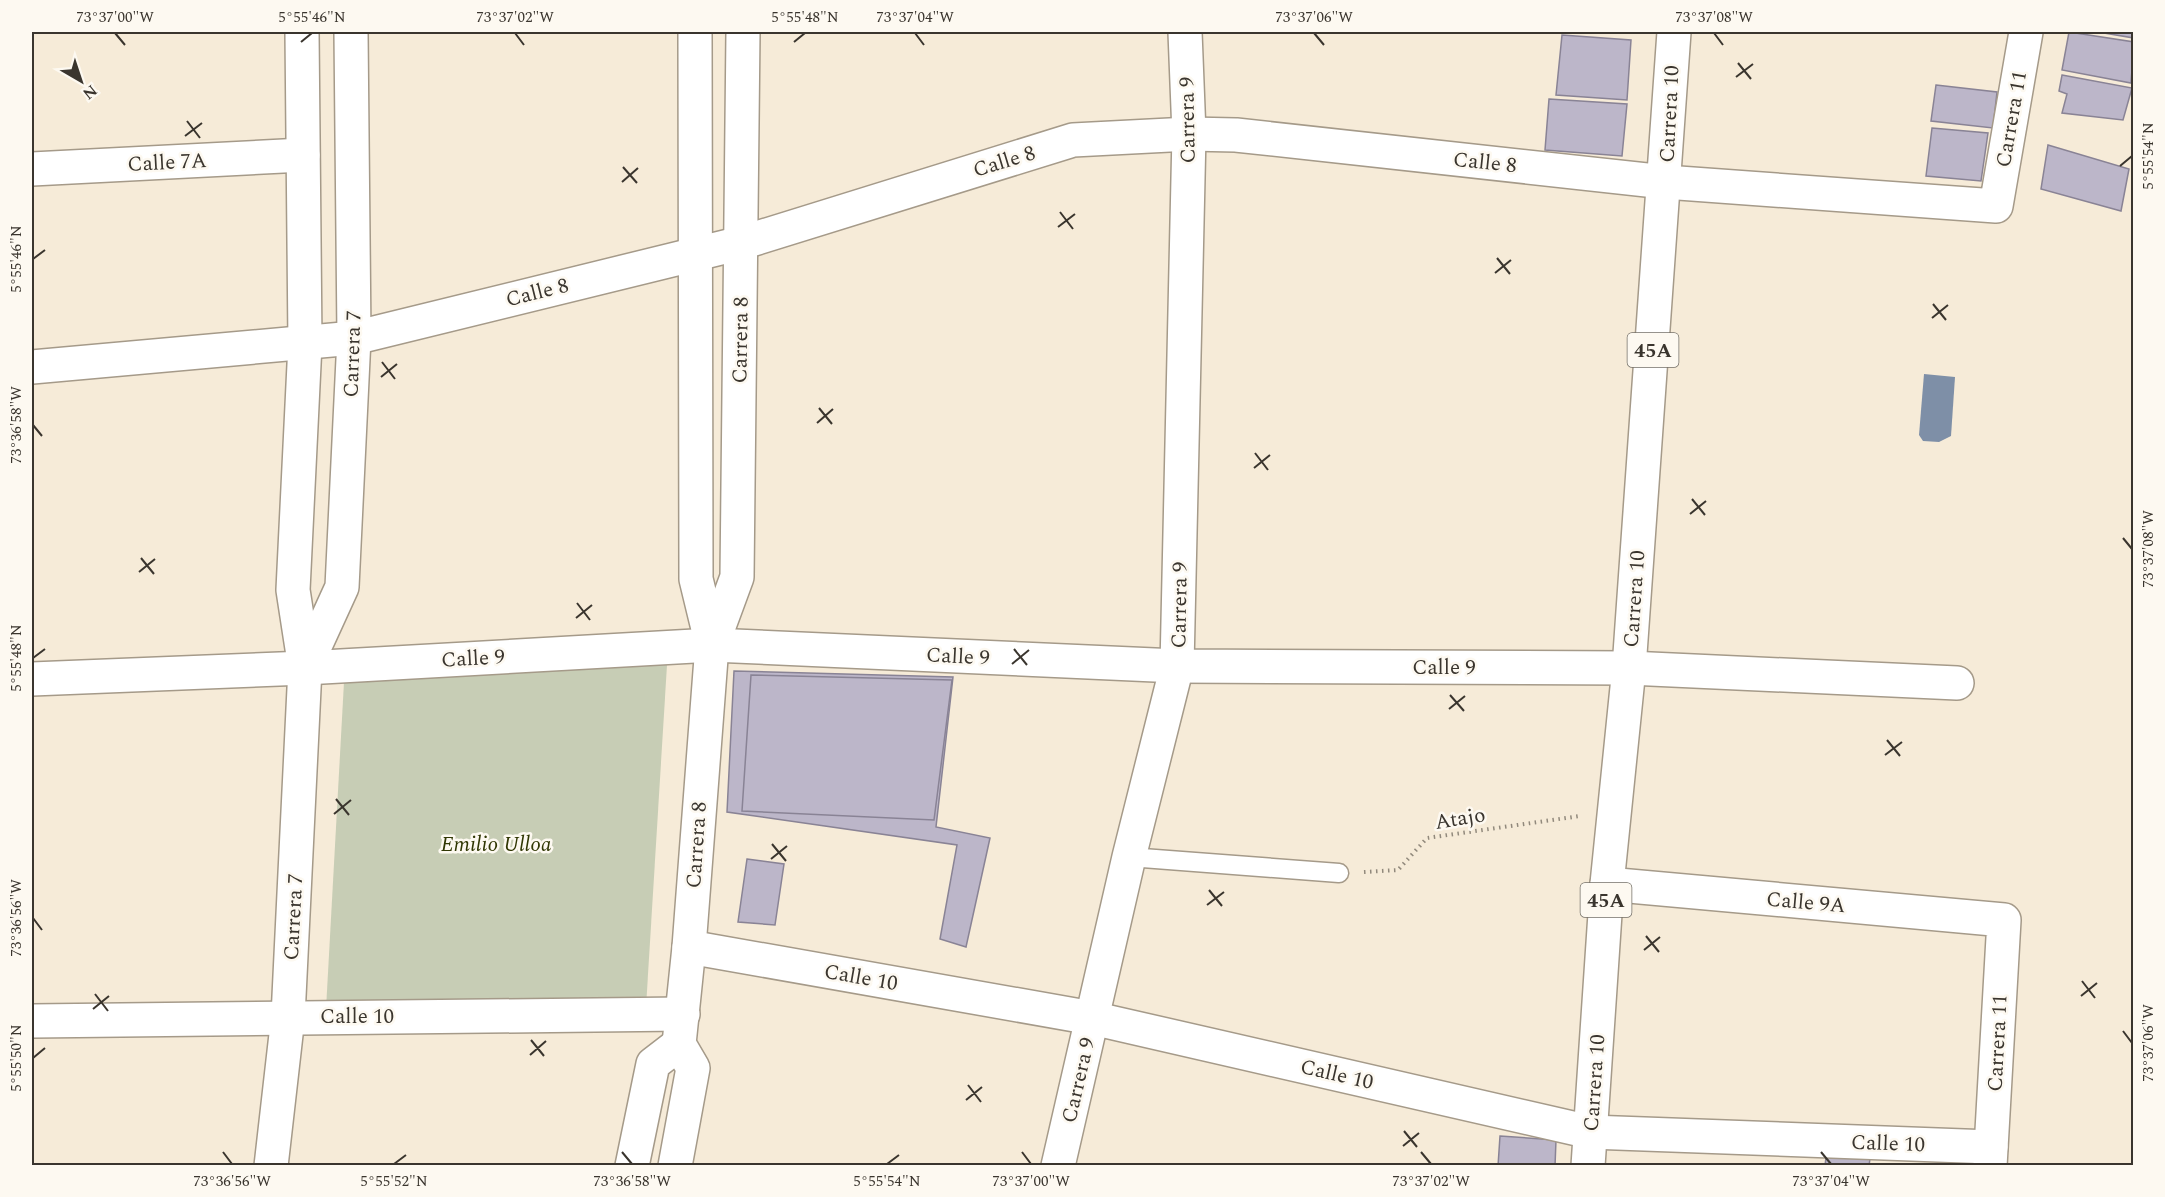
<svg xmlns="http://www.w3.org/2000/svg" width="2165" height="1197" font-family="Spectral,serif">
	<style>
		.green { fill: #c7cdb5 }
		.water { fill: #7e8fa7 }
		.building { fill: #bcb6c9; stroke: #898395; stroke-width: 1.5 }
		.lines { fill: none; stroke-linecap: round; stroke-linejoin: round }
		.lane-casing { stroke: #a59a89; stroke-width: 21 }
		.street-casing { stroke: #a59a89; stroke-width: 36 }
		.highway-casing { stroke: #a59a89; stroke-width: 36 }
		.path { stroke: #91897c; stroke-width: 4; stroke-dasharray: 1.5 4.5; stroke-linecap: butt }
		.lane { stroke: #fff; stroke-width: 18 }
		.street { stroke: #fff; stroke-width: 33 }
		.highway { stroke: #fff; stroke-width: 33 }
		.ticks { fill: none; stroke: #3a352e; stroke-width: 2 }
		.labels { text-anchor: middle; stroke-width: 5; stroke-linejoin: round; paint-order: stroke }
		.shield { fill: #fdf9f1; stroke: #747068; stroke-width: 1.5 }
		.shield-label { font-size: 20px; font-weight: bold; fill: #3a352e }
		.street-label { font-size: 21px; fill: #3a352e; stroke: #fdf9f1 }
		.park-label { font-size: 21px; font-style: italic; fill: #303703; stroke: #fdf9f1 }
		.neatline { fill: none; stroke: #3a352e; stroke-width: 2 }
		.ticks-label { font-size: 15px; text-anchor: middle; fill: #3a352e }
	</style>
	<rect width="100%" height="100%" fill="#f6ebd8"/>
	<path class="green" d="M667,665L646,1007L326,1009L344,682Z"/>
	<path class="water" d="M1924,374L1955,377L1951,436L1939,442L1923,441L1919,435Z"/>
	<g class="building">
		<path d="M2069,32L2134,42L2131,83L2062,70Z"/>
		<path d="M2098,32H2134V38Z"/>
		<path d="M1562,35L1631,40L1627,100L1556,95Z"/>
		<path d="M2062,75L2132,88L2123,120L2062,113L2067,94L2059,91Z"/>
		<path d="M1936,85L1997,92L1993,128L1931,121Z"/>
		<path d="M1549,99L1627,104L1622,156L1545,150Z"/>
		<path d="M1932,128L1988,133L1981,181L1926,176Z"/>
		<path d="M2048,145L2129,169L2121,211L2041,189Z"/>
		<path d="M734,671L953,677L936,827L990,838L966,947L940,939L957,845L727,812Z"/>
		<path d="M751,675L952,680L934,820L742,811Z"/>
		<path d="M747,859L784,864L775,925L738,922Z"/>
		<path d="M1500,1136L1556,1140L1555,1166H1498Z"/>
		<path d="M1827,1148L1871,1151L1869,1166H1825Z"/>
	</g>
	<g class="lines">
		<defs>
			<path id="lane" d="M1129,857L1339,873"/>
			<g id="street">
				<path d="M695,32L696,579L712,645"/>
				<path d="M32,169L303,155"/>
				<path d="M32,367L354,338L741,243L1073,140L1189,134L1236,135L1665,182L1996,206L2026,32"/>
				<path d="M305,668L342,587L354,338L351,32"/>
				<path d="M32,679L305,668L712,645L1177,666L1629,668L1957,683"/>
				<path d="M1607,884L2004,920L1990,1166"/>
				<path d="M689,947L1092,1018L1590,1132L1991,1147"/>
				<path d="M32,1021L683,1014"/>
				<path d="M271,1166L288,1017L305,668L293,590L305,344L302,32"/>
				<path d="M632,1166L653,1064L679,1044"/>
				<path d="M675,1166L693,1068L679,1044L689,947L712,645L737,577L743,32"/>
				<path d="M1058,1166L1129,857L1177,666L1189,134L1185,32"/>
			</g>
			<path id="highway" d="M1588,1166L1607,884L1629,668L1674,32"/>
		</defs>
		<use href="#lane" class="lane-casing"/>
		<use href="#street" class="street-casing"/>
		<use href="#highway" class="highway-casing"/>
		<path class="path" d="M1364,872L1398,870L1427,838L1580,816"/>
		<use href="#lane" class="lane"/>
		<use href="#street" class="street"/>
		<use href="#highway" class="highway"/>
	</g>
	<path class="ticks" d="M115,33L125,45M515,33L524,45M915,33L924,45M1314,33L1324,45M1714,33L1723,45M301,42L312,33M794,42L805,33M1738,63L1751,79M1736,77L1753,64M187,121L200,138M185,136L202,123M2120,166L2132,156M623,167L637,183M622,182L638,168M1060,212L1073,229M1058,227L1075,214M1497,258L1510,274M33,259L45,250M1495,273L1511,260M1933,304L1946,320M1932,318L1948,305M382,362L395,379M381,377L397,364M819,408L832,424M817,423L833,409M33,425L42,436M1255,453L1268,470M1254,468L1270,455M1692,499L1705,515M1690,514L1706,501M2123,538L2132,549M141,558L154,574M139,572L155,559M577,603L590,620M576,618L592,605M1014,649L1027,665M33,658L45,649M1012,664L1029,650M1450,695L1464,711M1449,709L1465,696M1887,740L1900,756M1885,755L1902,742M336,799L349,815M334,814L351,800M772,844L786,861M771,859L787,846M1209,890L1222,906M1207,905L1224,892M33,918L42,930M1646,936L1659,952M1644,950L1660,937M2082,981L2095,998M95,994L108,1011M2081,996L2097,983M93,1009L109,996M2123,1031L2132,1043M531,1040L544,1056M530,1055L546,1041M33,1058L45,1048M968,1085L981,1102M966,1100L982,1087M1404,1131L1417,1147M1403,1146L1419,1133M223,1152L232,1164M622,1152L632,1164M1022,1152L1031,1164M1421,1152L1431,1164M1821,1152L1831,1164M394,1164L406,1155M887,1164L899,1155"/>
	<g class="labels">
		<g class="shield">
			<rect x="1627.5" y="333" width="51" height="34" rx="4.5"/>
			<rect x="1580.5" y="883" width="51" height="34" rx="4.5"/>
		</g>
		<g class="shield-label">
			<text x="1653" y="357">45A</text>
			<text x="1606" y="907">45A</text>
		</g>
		<g class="street-label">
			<text transform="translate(1669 114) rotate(-87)" y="7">Carrera 10</text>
			<text transform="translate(2011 119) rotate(-80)" y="7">Carrera 11</text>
			<text transform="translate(1187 120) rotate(-91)" y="7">Carrera 9</text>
			<text transform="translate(1004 161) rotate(-17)" y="7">Calle 8</text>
			<text transform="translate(167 162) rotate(-3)" y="7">Calle 7A</text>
			<text transform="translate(1485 162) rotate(6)" y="7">Calle 8</text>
			<text transform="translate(537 292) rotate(-14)" y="7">Calle 8</text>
			<text transform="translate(740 340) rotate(-89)" y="7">Carrera 8</text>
			<text transform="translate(352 354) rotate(-88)" y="7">Carrera 7</text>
			<text transform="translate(1634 599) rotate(-86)" y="7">Carrera 10</text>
			<text transform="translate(1179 605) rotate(-89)" y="7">Carrera 9</text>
			<text transform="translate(958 656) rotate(3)" y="7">Calle 9</text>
			<text transform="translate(473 658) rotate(-3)" y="7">Calle 9</text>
			<text x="1444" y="674">Calle 9</text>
			<text transform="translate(1460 818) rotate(-9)" y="7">Atajo</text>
			<text transform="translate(696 845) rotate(-86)" y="7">Carrera 8</text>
			<text transform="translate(1806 902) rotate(5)" y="7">Calle 9A</text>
			<text transform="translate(293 917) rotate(-87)" y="7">Carrera 7</text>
			<text transform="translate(861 977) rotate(10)" y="7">Calle 10</text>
			<text x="357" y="1023">Calle 10</text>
			<text transform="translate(1997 1043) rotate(-87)" y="7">Carrera 11</text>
			<text transform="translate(1337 1074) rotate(13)" y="7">Calle 10</text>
			<text transform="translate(1078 1080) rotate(-77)" y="7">Carrera 9</text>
			<text transform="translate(1594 1083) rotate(-86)" y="7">Carrera 10</text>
			<text transform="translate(1888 1143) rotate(2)" y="7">Calle 10</text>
		</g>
		<g class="park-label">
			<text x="496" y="851">Emilio Ulloa</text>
		</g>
	</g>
	<rect width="2165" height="1197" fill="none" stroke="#fdf9f1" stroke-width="66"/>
	<g transform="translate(81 81) rotate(141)" stroke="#fdf9f1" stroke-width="4.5" paint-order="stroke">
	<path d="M0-4.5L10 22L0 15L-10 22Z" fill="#3a352e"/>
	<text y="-9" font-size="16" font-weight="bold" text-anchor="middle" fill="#3a352e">N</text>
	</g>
	<rect x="33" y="33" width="2099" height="1131" class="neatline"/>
	<g class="ticks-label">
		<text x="115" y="22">73°37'00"W</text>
		<text x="312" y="22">5°55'46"N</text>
		<text x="515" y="22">73°37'02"W</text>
		<text x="805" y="22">5°55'48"N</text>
		<text x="915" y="22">73°37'04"W</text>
		<text x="1314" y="22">73°37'06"W</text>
		<text x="1714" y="22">73°37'08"W</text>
		<text transform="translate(2148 156) rotate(-90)" y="5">5°55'54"N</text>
		<text transform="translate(16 259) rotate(-90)" y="5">5°55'46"N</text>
		<text transform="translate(16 425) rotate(-90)" y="5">73°36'58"W</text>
		<text transform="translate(2148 549) rotate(-90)" y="5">73°37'08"W</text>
		<text transform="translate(16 658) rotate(-90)" y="5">5°55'48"N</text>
		<text transform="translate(16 918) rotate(-90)" y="5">73°36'56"W</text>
		<text transform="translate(2148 1043) rotate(-90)" y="5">73°37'06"W</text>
		<text transform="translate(16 1058) rotate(-90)" y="5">5°55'50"N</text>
		<text x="232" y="1186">73°36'56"W</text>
		<text x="394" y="1186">5°55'52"N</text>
		<text x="632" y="1186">73°36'58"W</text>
		<text x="887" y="1186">5°55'54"N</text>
		<text x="1031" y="1186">73°37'00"W</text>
		<text x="1431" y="1186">73°37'02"W</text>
		<text x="1831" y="1186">73°37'04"W</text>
	</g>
</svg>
